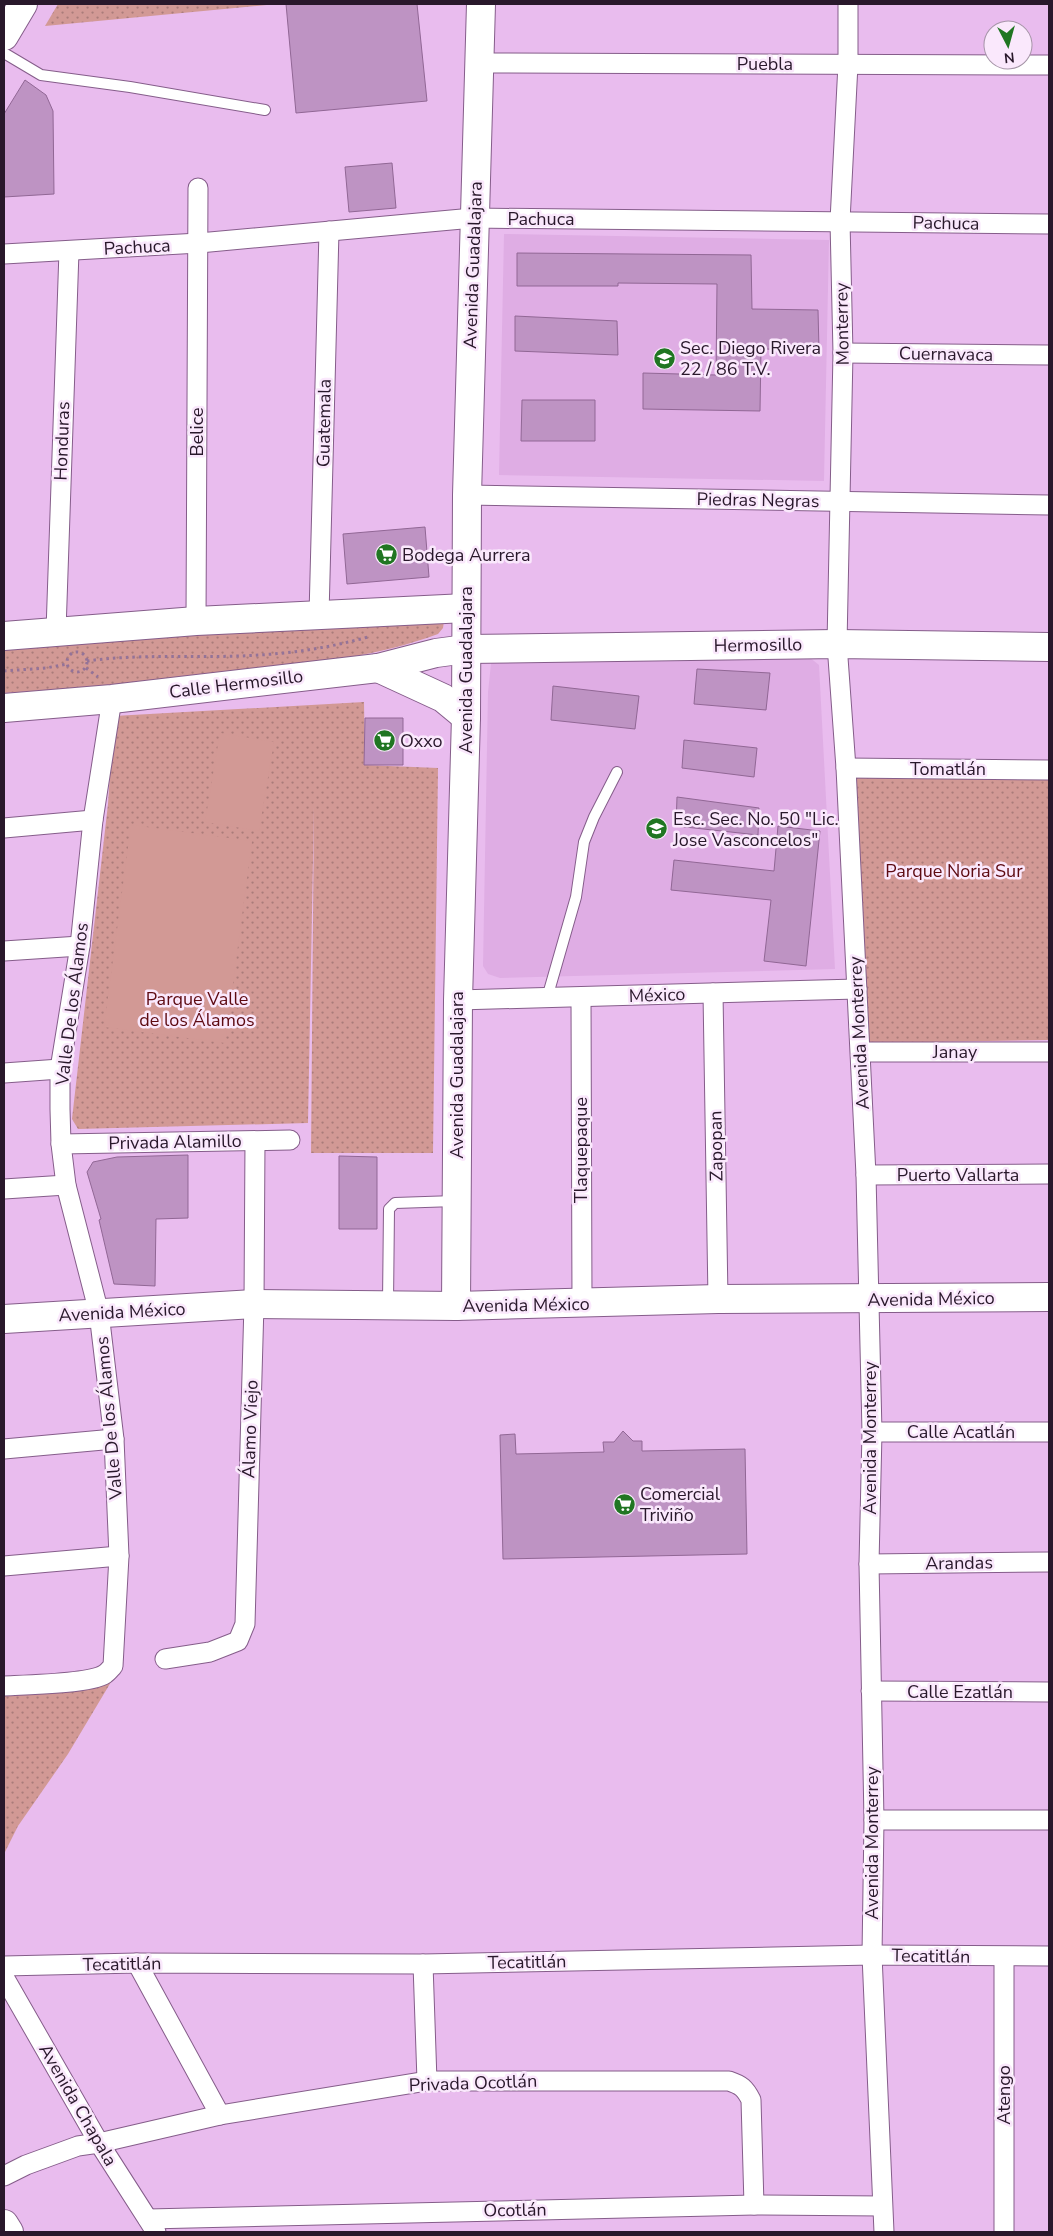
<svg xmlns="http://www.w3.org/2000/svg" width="1053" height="2236" font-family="'Nunito Sans',sans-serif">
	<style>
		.built { fill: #dfade4 }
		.grass { fill: url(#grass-dots) }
		.garden { fill: #d29995 }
		.building { fill: #be93c3; stroke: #916795 }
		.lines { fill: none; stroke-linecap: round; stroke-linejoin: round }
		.lane-casing { stroke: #855d8a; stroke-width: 12 }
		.street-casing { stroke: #855d8a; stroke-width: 21 }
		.secondary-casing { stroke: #855d8a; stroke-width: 30 }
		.path { stroke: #947398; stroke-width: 3; stroke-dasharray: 2.5 4; stroke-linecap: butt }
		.lane { stroke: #fff; stroke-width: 10 }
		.street { stroke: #fff; stroke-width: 19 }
		.secondary { stroke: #fff; stroke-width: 28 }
		.labels { text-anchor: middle; stroke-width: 5; stroke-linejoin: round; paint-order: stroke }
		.street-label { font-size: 18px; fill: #29182b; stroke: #fae8fc }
		.poi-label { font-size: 18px; fill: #29182b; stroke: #fae8fc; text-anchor: start }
		.park-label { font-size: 18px; fill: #5d0a11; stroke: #fae8fc }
	</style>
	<defs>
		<pattern id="grass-dots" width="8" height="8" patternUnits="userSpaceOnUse" patternTransform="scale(1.25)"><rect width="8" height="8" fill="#d29995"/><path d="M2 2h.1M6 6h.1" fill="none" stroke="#aa7c7a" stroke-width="1.8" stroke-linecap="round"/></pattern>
	</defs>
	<rect width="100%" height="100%" fill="#e9bcee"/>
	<g class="built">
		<path d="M504,234L829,240L824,481L499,475Z"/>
		<path d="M496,656L809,657L819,665L835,969L500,978L488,974L483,966L488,692L491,664Z"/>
	</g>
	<g class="grass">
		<path d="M58,4H277L45,26Z"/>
		<path d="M444,621L443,628L438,634C373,658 305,664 237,672C160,681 82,688 4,693V640Z"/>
		<path d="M364,702L365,765L438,768L433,1153H311L314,806L308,1123L78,1129L72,1119L108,804L114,716Z"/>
		<path d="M855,771L1049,776V1040L866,1043Z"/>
		<path d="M111,1682L68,1754L18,1826L4,1854V1693Z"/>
	</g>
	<g class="garden">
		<path d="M220,733L274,742L259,831L205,822Z"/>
		<path d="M131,825L252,841L225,1043L104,1027Z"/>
	</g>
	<g class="building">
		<path d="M286,4H417L427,101L296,113Z"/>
		<path d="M25,80L46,95L53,111L54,194L4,197V114Z"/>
		<path d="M392,163L396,208L349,212L345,167Z"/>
		<path d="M517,253L751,255L752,309L818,310L819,350L761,349L760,411L643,409V373L716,375L717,284L618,283V286H517Z"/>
		<path d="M515,316L617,321L618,355L515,351Z"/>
		<path d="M522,400H595V441H521Z"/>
		<path d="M425,527L429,577L347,584L343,534Z"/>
		<path d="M697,669L770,673L766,710L694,704Z"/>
		<path d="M553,686L639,696L635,729L551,720Z"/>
		<path d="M365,718H403V765H364Z"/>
		<path d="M684,740L757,748L754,777L682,768Z"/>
		<path d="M677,797L759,808L758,835L676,826Z"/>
		<path d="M778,826L820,831L806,966L764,961L771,900L671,890L674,860L774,871Z"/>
		<path d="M188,1155V1218L156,1219L155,1286L114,1284L99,1220L101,1219L87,1172L93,1162L117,1157Z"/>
		<path d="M339,1156L377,1157V1229H339Z"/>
		<path d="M623,1431L633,1441H642V1451L745,1449L747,1554L503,1559L500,1435L515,1434L516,1454L604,1452L603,1442H614Z"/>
	</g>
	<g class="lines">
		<defs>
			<g id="lane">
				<path d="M4,53L41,75L130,87L265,110"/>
				<path d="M547,998L576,897L584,842L594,817L617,772"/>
				<path d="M388,1303L389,1209L395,1203L455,1201"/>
			</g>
			<g id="street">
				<path d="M848,4V64L840,221L843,353L837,644L846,768L866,1175L872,1432L869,1564L874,1820L872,1955L884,2232"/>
				<path d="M480,63L1049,65"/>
				<path d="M4,254L199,243L473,218L1049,224"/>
				<path d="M843,353L1049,355"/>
				<path d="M467,495L1049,505"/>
				<path d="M319,615L329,231"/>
				<path d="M196,621L198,188"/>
				<path d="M56,631L69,251"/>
				<path d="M846,768L1049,770"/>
				<path d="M4,828L93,820"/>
				<path d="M4,951L80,946"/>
				<path d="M713,993L718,1299"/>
				<path d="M581,997L582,1304"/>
				<path d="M458,1000L857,989"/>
				<path d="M861,1052H1049"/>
				<path d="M4,1073L60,1069"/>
				<path d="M61,1144L290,1140"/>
				<path d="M866,1175L1049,1174"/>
				<path d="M4,1189L66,1185"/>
				<path d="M872,1432H1049"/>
				<path d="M4,1449L114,1439"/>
				<path d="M869,1564L1049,1562"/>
				<path d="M4,1566L119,1556"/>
				<path d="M165,1659L210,1652L238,1641L245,1624L254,1304L255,1141"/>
				<path d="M4,1686C24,1685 90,1684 105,1674C108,1672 111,1668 113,1666L119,1556L114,1439L99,1313L66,1185L61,1144L60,1109V1069L80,946L93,820L112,699"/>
				<path d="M871,1691L1049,1692"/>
				<path d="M874,1820H1049"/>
				<path d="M1004,1957V2232"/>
				<path d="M137,1963L220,2115"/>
				<path d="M423,1964L427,2081"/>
				<path d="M4,1966L137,1963L423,1964L872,1955L1049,1956"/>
				<path d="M4,1977L99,2143L156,2232"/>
				<path d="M4,2176L26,2165L78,2146L99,2143L220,2115L427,2081H729C741,2085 745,2088 751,2100L754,2205"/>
				<path d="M148,2219L754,2205L882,2206"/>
			</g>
			<g id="secondary">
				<path d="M4,36L23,4"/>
				<path d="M4,636L196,621L466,608"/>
				<path d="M378,668L443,698L466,717"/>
				<path d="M4,708L112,699L378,668L436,653L466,649L837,644L1049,647"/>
				<path d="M456,1306L458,1000L466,717L467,495L481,4"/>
				<path d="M4,1319L254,1304L456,1306L718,1299L1049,1297"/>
				<path d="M4,2224L9,2232"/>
			</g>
		</defs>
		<use href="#lane" class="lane-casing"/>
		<use href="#street" class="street-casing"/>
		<use href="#secondary" class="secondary-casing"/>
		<g class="path">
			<circle cx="77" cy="662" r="10"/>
			<path d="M87,661C144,653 202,659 259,655C295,653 332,647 368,637"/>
			<path d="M86,668L98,677"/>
			<path d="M4,671L46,668L67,664"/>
		</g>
		<use href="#lane" class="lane"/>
		<use href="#street" class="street"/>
		<use href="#secondary" class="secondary"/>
	</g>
	<defs>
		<symbol id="school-disc" viewBox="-11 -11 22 22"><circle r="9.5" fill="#207622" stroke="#fae8fc"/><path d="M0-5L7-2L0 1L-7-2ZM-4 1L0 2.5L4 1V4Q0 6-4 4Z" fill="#fff"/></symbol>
		<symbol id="supermarket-disc" viewBox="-11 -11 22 22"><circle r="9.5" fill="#207622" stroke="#fae8fc"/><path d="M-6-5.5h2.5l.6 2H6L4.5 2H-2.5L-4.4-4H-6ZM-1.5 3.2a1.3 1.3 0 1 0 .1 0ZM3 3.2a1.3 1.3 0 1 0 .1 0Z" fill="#fff"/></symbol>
	</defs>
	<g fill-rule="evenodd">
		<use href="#school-disc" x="652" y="346" width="25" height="25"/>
		<use href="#supermarket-disc" x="374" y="542" width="25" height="25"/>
		<use href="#supermarket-disc" x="372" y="728" width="25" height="25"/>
		<use href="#school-disc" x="644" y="816" width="25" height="25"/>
		<use href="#supermarket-disc" x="612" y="1492" width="25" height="25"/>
	</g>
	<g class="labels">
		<g class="street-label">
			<text x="765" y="70">Puebla</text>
			<text x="541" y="225">Pachuca</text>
			<text transform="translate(946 223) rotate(1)" y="6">Pachuca</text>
			<text transform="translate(137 247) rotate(-3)" y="6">Pachuca</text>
			<text transform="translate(473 265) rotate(-88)" y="6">Avenida Guadalajara</text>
			<text transform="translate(842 324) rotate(-91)" y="6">Monterrey</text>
			<text transform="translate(946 354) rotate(1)" y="6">Cuernavaca</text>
			<text transform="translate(324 423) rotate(-89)" y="6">Guatemala</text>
			<text transform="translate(197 432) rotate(-90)" y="6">Belice</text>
			<text transform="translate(62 441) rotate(-88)" y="6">Honduras</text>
			<text transform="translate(758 500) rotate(1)" y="6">Piedras Negras</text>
			<text transform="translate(758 645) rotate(-1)" y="6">Hermosillo</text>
			<text transform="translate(466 670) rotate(-90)" y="6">Avenida Guadalajara</text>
			<text transform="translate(236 684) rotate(-7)" y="6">Calle Hermosillo</text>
			<text x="948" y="775">Tomatlán</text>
			<text transform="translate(657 995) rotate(-2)" y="6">México</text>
			<text transform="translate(72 1004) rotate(-83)" y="6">Valle De los Álamos</text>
			<text transform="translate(859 1033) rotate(-93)" y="6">Avenida Monterrey</text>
			<text x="955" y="1058">Janay</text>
			<text transform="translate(457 1075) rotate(-90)" y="6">Avenida Guadalajara</text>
			<text transform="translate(175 1142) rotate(-1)" y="6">Privada Alamillo</text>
			<text transform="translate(716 1146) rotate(-91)" y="6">Zapopan</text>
			<text transform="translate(581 1150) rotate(-90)" y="6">Tlaquepaque</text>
			<text x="958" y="1181">Puerto Vallarta</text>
			<text transform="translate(931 1299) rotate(-1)" y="6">Avenida México</text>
			<text transform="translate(526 1305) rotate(-1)" y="6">Avenida México</text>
			<text transform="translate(122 1312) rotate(-3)" y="6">Avenida México</text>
			<text transform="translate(109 1418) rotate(-95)" y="6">Valle De los Álamos</text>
			<text transform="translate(250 1429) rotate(-88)" y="6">Álamo Viejo</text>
			<text x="961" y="1438">Calle Acatlán</text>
			<text transform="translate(870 1438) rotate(-90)" y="6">Avenida Monterrey</text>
			<text transform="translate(959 1563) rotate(-1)" y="6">Arandas</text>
			<text x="960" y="1698">Calle Ezatlán</text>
			<text transform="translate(872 1843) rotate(-90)" y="6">Avenida Monterrey</text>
			<text transform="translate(931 1956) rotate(1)" y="6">Tecatitlán</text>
			<text transform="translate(527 1962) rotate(-1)" y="6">Tecatitlán</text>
			<text transform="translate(122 1964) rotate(-1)" y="6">Tecatitlán</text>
			<text transform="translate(473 2083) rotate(-2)" y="6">Privada Ocotlán</text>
			<text transform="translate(1004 2095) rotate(-90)" y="6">Atengo</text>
			<text transform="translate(78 2105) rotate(60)" y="6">Avenida Chapala</text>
			<text transform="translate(515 2210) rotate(-1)" y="6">Ocotlán</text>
		</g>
		<g class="poi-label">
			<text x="680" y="354">Sec. Diego Rivera<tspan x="680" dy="21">22 / 86 T.V.</tspan></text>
			<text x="402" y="561">Bodega Aurrera</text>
			<text x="400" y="747">Oxxo</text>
			<text x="673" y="825">Esc. Sec. No. 50 "Lic.<tspan x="673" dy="21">Jose Vasconcelos"</tspan></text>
			<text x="640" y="1500">Comercial<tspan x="640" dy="21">Triviño</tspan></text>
		</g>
		<g class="park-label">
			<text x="954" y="877">Parque Noria Sur</text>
			<text x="197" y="1005">Parque Valle<tspan x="197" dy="21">de los Álamos</tspan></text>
		</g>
	</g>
	<rect width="1053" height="2236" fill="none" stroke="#29182b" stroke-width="10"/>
	<g transform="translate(1008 45) rotate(174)"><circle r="24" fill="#fae8fc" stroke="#a695a8"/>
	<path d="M0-4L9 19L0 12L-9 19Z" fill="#207622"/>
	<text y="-8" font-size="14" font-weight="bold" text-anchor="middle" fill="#29182b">N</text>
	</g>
</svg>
